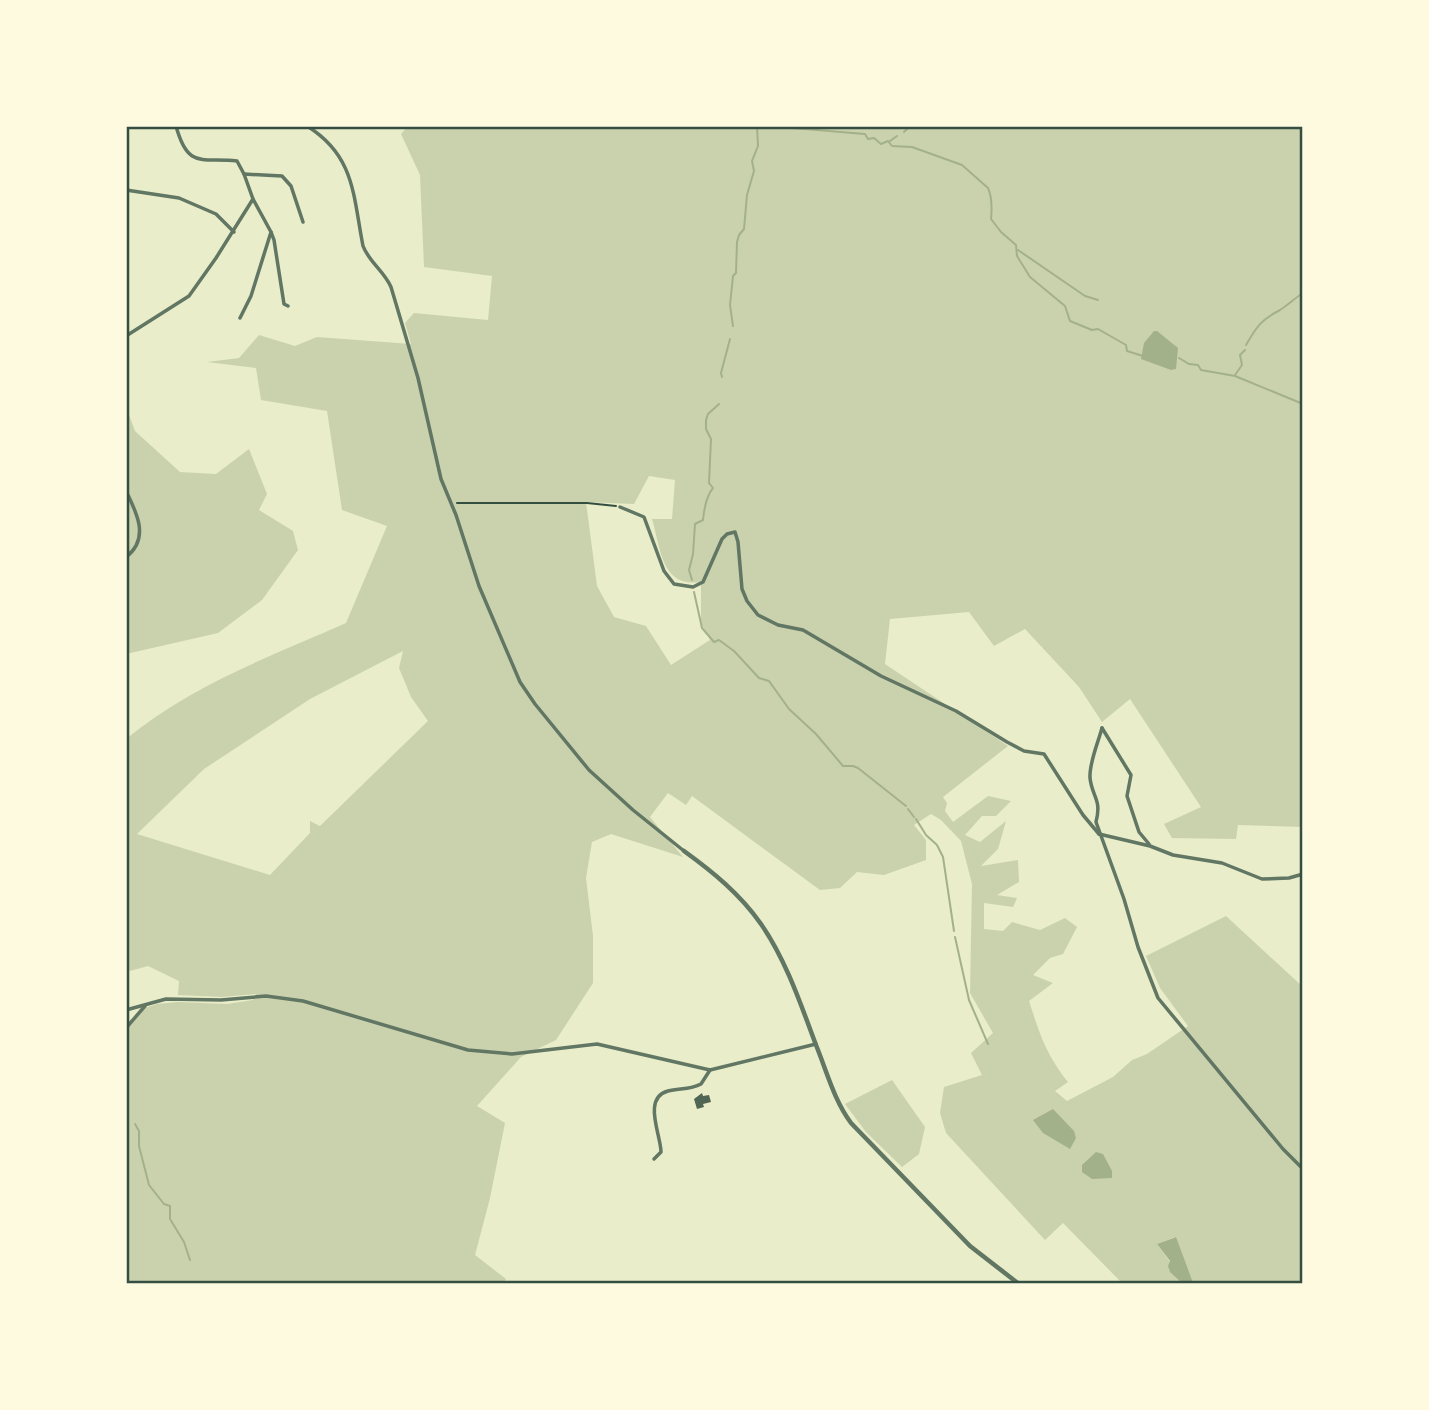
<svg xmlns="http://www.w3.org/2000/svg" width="1429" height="1410" font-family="'Varela Round',sans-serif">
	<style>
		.green { fill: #cad2ad; fill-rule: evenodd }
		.water { fill: #a3b18a }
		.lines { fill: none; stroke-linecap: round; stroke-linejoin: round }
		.stream { stroke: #a3b18a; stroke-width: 2 }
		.building { fill: #4f6655 }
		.path { stroke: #344e41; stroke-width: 2 }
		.minor { stroke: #617663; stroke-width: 3.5 }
		.tertiary { stroke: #617663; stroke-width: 4.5 }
		.neatline { fill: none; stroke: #344e41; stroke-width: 2.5 }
	</style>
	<rect width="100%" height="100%" fill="#e9edc9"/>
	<g class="green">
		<path d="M408,126H1303V827L1238,825L1236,839L1172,838L1164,824L1201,807L1130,699L1102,722L1079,687L1025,629L994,646L969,612L890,619L885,664L1008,746L943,797L947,803L945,811L953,822L988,796L1011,801L996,816H982L965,835L980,842L1006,821L998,849L981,866L1018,860L1019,882L997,895L1017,898L1013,907L984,903V929L1003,931L1012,922L1040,930L1065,918L1077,927L1063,954L1050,958L1033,975L1053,983L1029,1001C1040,1035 1046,1054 1068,1082L1055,1091L1067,1101L1113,1077L1132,1060L1147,1054L1188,1026L1160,988L1146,956L1226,916L1303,987V1284H1193L1175,1237L1157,1244L1170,1262L1169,1270L1183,1284H1123L1063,1223L1045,1240L946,1133L940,1113L944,1087L982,1075L971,1053L993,1033L970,993L972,884L961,841L941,820L931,814L914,825L926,840V860L884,875L857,872L840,888L820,890L692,796L686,805L668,793L650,817L683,857L611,834L592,842L586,878L593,936V983L556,1040L521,1057L477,1106L505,1123L490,1198L475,1255L506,1279L503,1284H126V1030L145,1008L157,1004L178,1002L227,1004L253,1000L256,994L222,997L178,995L179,981L148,966L130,971L126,966V739C190,686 271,656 346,623L387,526L342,510L327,411L261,400L256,368L207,362L239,358L259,335L295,346L317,337L411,344L405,323L414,313L488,320L492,276L424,267L420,175L401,134ZM649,476L675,480L672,519H652C661,549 661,588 701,582V623L710,640L671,665L646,626L614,617L597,586L586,502L634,504ZM403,651L399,668L411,697L428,721L320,826L310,821V833L270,875L137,834L204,769L310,699Z"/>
		<path d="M126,407L135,431L180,472L216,474L249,449L267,494L259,510L293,531L298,550L262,600L218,633L126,654Z"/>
		<path d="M892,1080L925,1127L919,1154L902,1167L866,1132L845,1104Z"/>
	</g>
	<g class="water">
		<path d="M1154,331H1157L1178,348L1176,369L1171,370L1141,359L1144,343Z"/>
		<path d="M1053,1109L1074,1131L1076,1138L1070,1149L1043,1133L1033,1120Z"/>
		<path d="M1096,1152L1103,1154L1112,1171V1178L1092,1179L1082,1172V1165Z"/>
		<path d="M1176,1237L1192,1280L1193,1284H1183L1170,1272L1168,1266L1170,1261L1157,1244Z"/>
	</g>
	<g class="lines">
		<g class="stream">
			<path d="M768,126L865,134L868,139L874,138L881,144L888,141L892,146L912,147L962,165L988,188C992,197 992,209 991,219L1001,232L1016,245L1017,256L1030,277L1065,306L1070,321L1092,330L1098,329L1126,345L1127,351L1143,356"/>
			<path d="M904,132L910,126"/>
			<path d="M890,141L897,136"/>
			<path d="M1018,250L1085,296L1098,300"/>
			<path d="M733,326L730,305L733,276L736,273L737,242L739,235L744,229L747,195L754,171L752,161L758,146L757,126"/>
			<path d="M1246,345C1257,326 1261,320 1280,310C1288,305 1295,298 1303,293"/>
			<path d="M1179,358L1189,364L1198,365L1201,370L1235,376L1303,404"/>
			<path d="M1235,375L1242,365L1240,355L1245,350"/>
			<path d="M722,377L721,373L730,339"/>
			<path d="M692,580L689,570L693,554L695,524L703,520C704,510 706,496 713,488L709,483L711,439L706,429V420L708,414L719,404"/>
			<path d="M694,592L702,628L714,642L719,640L734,651L759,678L769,681L789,709L816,734L843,766H853L858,768L906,806"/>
			<path d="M908,809L914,817"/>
			<path d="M916,819L926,835L937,845L943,857L954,931"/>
			<path d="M955,937L969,1000L988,1044"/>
			<path d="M135,1124L139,1131V1146L149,1185L164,1204L170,1206V1219L184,1242L190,1260"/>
		</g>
	</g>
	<path class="building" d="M702,1093L703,1096L709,1095L711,1102L703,1104L704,1107L697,1109L694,1099Z"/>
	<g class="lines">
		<path class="path" d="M457,503H587L616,506"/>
		<g class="minor">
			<path d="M307,126C355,156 353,195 363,246C369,262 384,271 391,287L418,378L441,479L456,515L479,586L520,682L535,704L589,770L633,810L684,851"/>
			<path d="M244,174L282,176L291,186L303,222"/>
			<path d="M126,190L179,198L216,214L234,232"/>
			<path d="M271,232L274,240L284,304L288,306"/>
			<path d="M240,318L251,296L271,232L253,199"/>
			<path d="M126,336L189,296L216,258L253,199L244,174L237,161C202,157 188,170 176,126"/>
			<path d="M126,491C137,513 150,539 126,557"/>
			<path d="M620,507L644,517L664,571L674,584L693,587L703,582L722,539L727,534L735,532L738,542L742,589L747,601L758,615L778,625L803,630L881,676L956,711L1007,742L1024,751L1044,754L1083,815L1099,834"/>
			<path d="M1102,728C1098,743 1089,763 1090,778C1092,797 1102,799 1096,822L1124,899L1138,947L1158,998L1283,1149L1303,1169"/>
			<path d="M1102,728L1131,775L1127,796L1139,832L1149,844"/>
			<path d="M1099,834L1150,846L1173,855L1222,863L1262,879L1289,878L1303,874"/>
			<path d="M126,1010L166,999L221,1000L266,996L303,1001L468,1050L512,1054L597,1044L710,1070L816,1044"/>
			<path d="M126,1028L145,1006"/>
			<path d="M654,1159L661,1152C661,1135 642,1098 668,1091C679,1088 690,1090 701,1084L710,1070"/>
		</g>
		<path class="tertiary" d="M684,851C713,872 740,894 761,924C786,960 801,1005 816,1045C827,1072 834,1100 851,1123L970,1246L1019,1284"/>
	</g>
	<rect width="1429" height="1410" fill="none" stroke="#fefae0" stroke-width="256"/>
	<rect x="128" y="128" width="1173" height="1154" class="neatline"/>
</svg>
